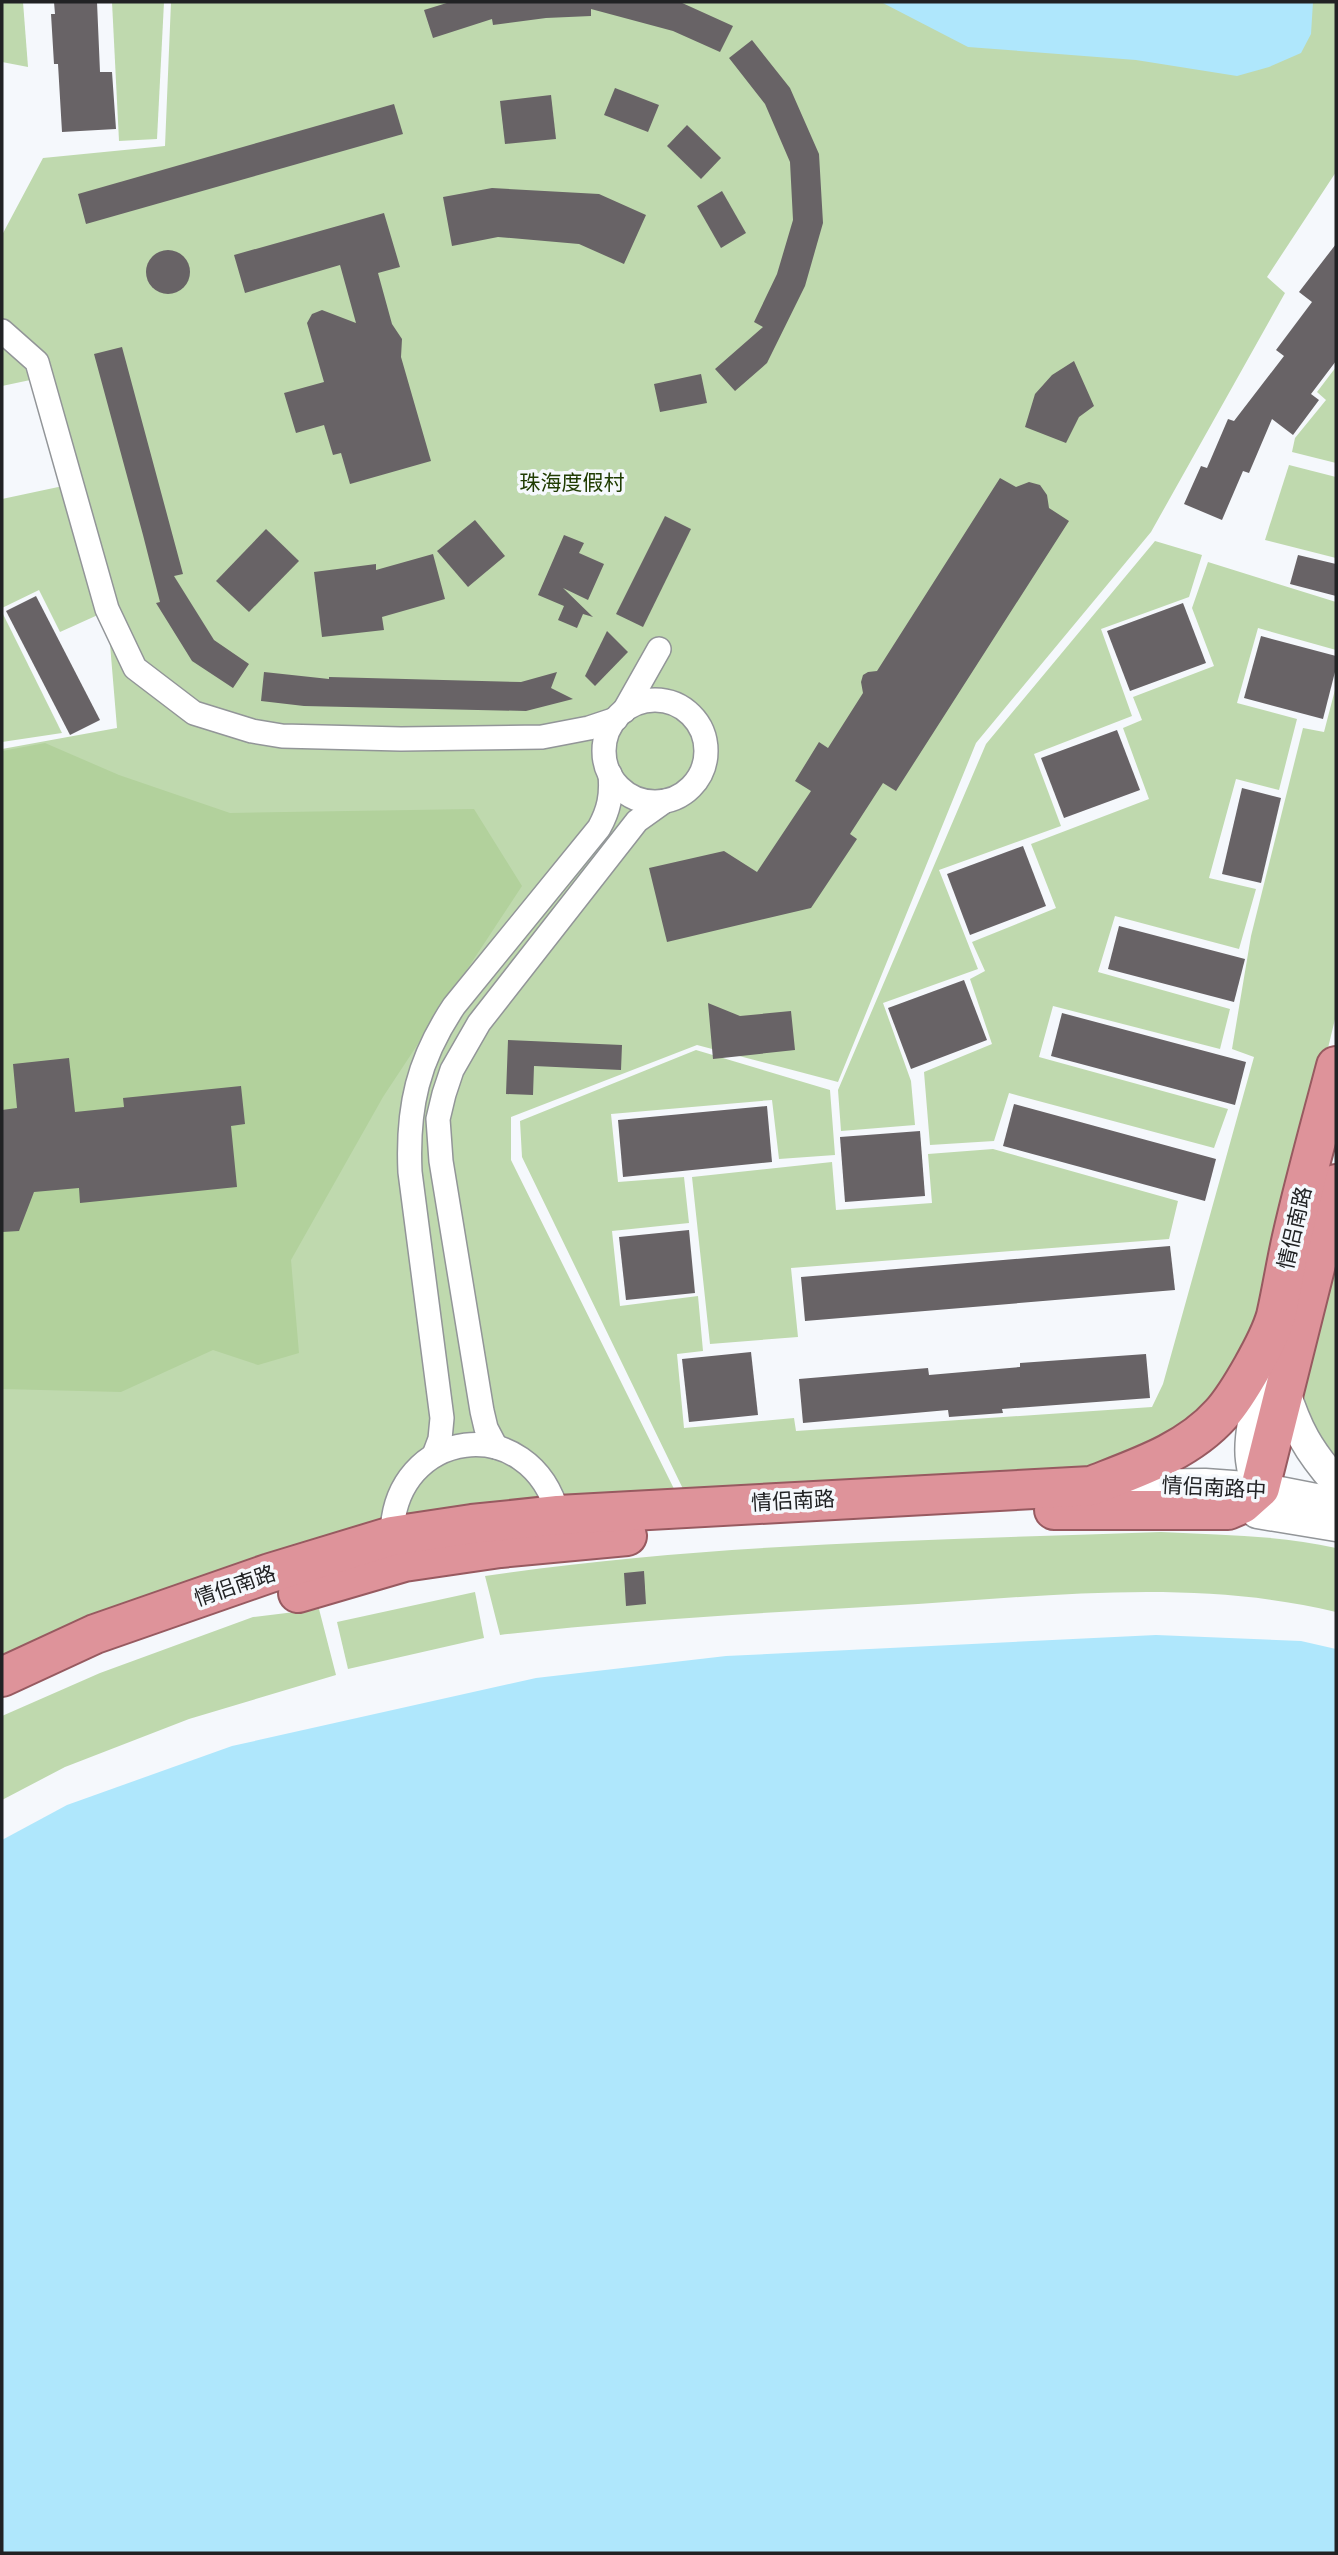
<svg xmlns="http://www.w3.org/2000/svg" width="1338" height="2555" font-family="'Asap Condensed','Noto Sans SC',sans-serif">
	<style>
		.green { fill: #bfd9ae }
		.forest { fill: #b2d19c }
		.water { fill: #afe7fc }
		.building { fill: #686366 }
		.lines { fill: none; stroke-linecap: round; stroke-linejoin: round }
		.minor-casing { stroke: #929598; stroke-width: 26 }
		.tertiary-casing { stroke: #929598; stroke-width: 33 }
		.trunk-casing { stroke: #975a60; stroke-width: 42 }
		.minor { stroke: #fff; stroke-width: 23 }
		.tertiary { stroke: #fff; stroke-width: 30 }
		.trunk { stroke: #de939a; stroke-width: 38 }
		.labels { text-anchor: middle; stroke-width: 7; stroke-linejoin: round; paint-order: stroke }
		.park-label { font-size: 21px; fill: #203c02; stroke: #f5f8fc }
		.street-label { font-size: 21px; fill: #212224; stroke: #f5f8fc }
	</style>
	<rect width="100%" height="100%" fill="#f5f8fc"/>
	<g class="green">
		<path d="M2,2H23L28,67L2,62Z"/>
		<path d="M112,2H164L157,139L119,141Z"/>
		<path d="M171,2H1336V172L1267,277L1285,293L1151,532L976,743L838,1082L697,1045L511,1117V1160L683,1507L472,1523L2,1676V749L117,728L107,608L37,362L2,331V235L43,158L165,146Z"/>
		<path d="M2,344L35,379L2,386Z"/>
		<path d="M1336,367V463L1292,452L1295,438L1326,400L1317,392Z"/>
		<path d="M1289,465L1336,477V558L1265,540Z"/>
		<path d="M63,486L100,614L60,632L39,590L2,608V499Z"/>
		<path d="M1155,541L1202,555L1189,597L1101,629L1132,716L1034,754L1061,826L939,870L978,969L883,1003L911,1081L915,1125L841,1131L838,1090L986,744Z"/>
		<path d="M1208,562L1336,602V650L1258,628L1237,703L1297,719L1279,790L1236,779L1209,878L1256,889L1239,949L1115,916L1098,972L1230,1009L1220,1049L1053,1006L1039,1057L1228,1109L1214,1148L1009,1093L994,1141L930,1145L924,1072L992,1044L970,979L985,971L972,942L1056,908L1031,844L1149,799L1123,728L1142,720L1133,697L1214,666L1192,608Z"/>
		<path d="M2,612L62,733L2,742Z"/>
		<path d="M1336,686V1015L1263,1317L1240,1365L1189,1426L1087,1473L685,1493L522,1157L520,1121L696,1050L830,1090L835,1155L779,1159L772,1100L611,1114L618,1182L684,1177L689,1223L612,1231L620,1306L698,1296L703,1351L677,1354L684,1428L794,1418L796,1431L1152,1407L1163,1384L1254,1057L1232,1049L1251,936L1303,728L1324,732Z"/>
		<path d="M993,1149L1178,1201L1169,1239L791,1268L798,1337L710,1344L692,1177L832,1162L836,1210L932,1203L928,1154Z"/>
		<path d="M1336,1216V1471L1291,1389Z"/>
		<path d="M1161,1532C1219,1535 1279,1535 1336,1548V1612C1200,1579 1057,1595 918,1604C779,1612 639,1619 500,1635L485,1576C708,1543 936,1540 1161,1532Z"/>
		<path d="M475,1592L484,1638L348,1669L337,1622Z"/>
		<path d="M319,1609L336,1675L189,1719L65,1767L2,1800V1716L100,1673L253,1617Z"/>
	</g>
	<path class="forest" d="M45,743L119,775L230,813L474,809L522,886L383,1097L291,1260L299,1353L258,1365L213,1350L121,1392L2,1389V751Z"/>
	<g class="water">
		<path d="M881,2H1313L1311,34L1301,53L1269,67L1237,76L1136,60L968,47Z"/>
		<path d="M1156,1635L1301,1641L1336,1649V2553H2V1840L67,1805L232,1746L536,1678L726,1656Z"/>
	</g>
	<g class="building">
		<path d="M54,2H97L100,72H112L116,129L62,132L58,64H54L51,14H55Z"/>
		<path d="M450,2H680L733,26L720,52L673,31L591,9V16L546,18L493,25L492,19L433,38L424,10Z"/>
		<path d="M752,40L790,88L819,154L823,223L805,286L767,363L735,391L715,369L763,327L754,322L777,274L793,220L790,162L765,104L729,58Z"/>
		<path d="M615,88L659,105L648,132L604,115Z"/>
		<path d="M551,95L556,139L505,144L500,101Z"/>
		<path d="M394,104L403,134L86,224L78,194Z"/>
		<path d="M687,125L721,158L701,179L667,146Z"/>
		<path d="M492,188L599,194L646,215L624,264L579,244L498,237L452,246L443,197Z"/>
		<path d="M722,191L746,233L721,248L697,206Z"/>
		<path d="M384,213L400,267L378,273L392,324L402,339L401,357L431,461L350,484L341,453L333,455L324,425L296,433L284,393L324,382L307,323L312,314L322,310L356,323L340,265L245,293L234,255Z"/>
		<path d="M1336,244V361L1311,394L1319,400L1293,435L1272,419L1249,473L1243,471L1222,520L1184,504L1201,466L1207,468L1228,419L1234,421L1284,356L1276,350L1312,302L1299,292Z"/>
		<circle cx="168" cy="272" r="22"/>
		<path d="M122,347L183,574L174,576L214,640L249,664L233,688L192,661L156,603L160,602L143,535L94,354Z"/>
		<path d="M1074,361L1094,406L1079,417L1066,443L1025,427L1035,394L1052,375Z"/>
		<path d="M701,374L707,403L660,412L654,384Z"/>
		<path d="M1000,478L1016,487L1029,482L1040,485L1047,495L1049,508L1069,521L896,791L883,783L850,834L857,839L811,908L667,942L649,868L724,851L757,872L811,791L795,781L819,742L828,748L863,693L861,682L863,675L868,672L877,671Z"/>
		<path d="M665,516L691,529L643,627L616,614Z"/>
		<path d="M475,520L505,556L468,587L437,551Z"/>
		<path d="M266,529L299,561L249,612L216,581Z"/>
		<path d="M564,535L584,543L579,553L604,564L588,600L563,588L593,617L583,614L577,628L558,620L564,606L538,595Z"/>
		<path d="M433,554L445,599L382,617L384,630L322,637L314,572L376,564V570Z"/>
		<path d="M1298,555L1336,564V596L1290,584Z"/>
		<path d="M36,596L100,720L70,735L6,611Z"/>
		<path d="M1183,603L1206,663L1130,691L1107,631Z"/>
		<path d="M607,631L628,652L595,686L585,676Z"/>
		<path d="M1261,636L1336,656V668L1323,719L1244,698Z"/>
		<path d="M264,672L329,679V677L521,682L557,672L551,688L573,699L526,711L304,706L261,701Z"/>
		<path d="M1117,730L1140,790L1064,818L1041,758Z"/>
		<path d="M1242,788L1281,798L1261,883L1222,874Z"/>
		<path d="M1023,846L1046,906L970,935L947,874Z"/>
		<path d="M1119,926L1245,959L1234,1002L1108,969Z"/>
		<path d="M964,980L987,1040L911,1069L888,1008Z"/>
		<path d="M708,1003L740,1016L791,1011L795,1050L713,1059Z"/>
		<path d="M1062,1013L1246,1062L1235,1105L1051,1056Z"/>
		<path d="M508,1040L622,1045L621,1070L534,1066L533,1095L506,1094Z"/>
		<path d="M69,1058L75,1112L124,1107L123,1098L241,1086L245,1124L231,1126L237,1187L80,1203L79,1188L34,1192L19,1231L2,1232V1110L17,1108L13,1064Z"/>
		<path d="M1014,1104L1216,1159L1205,1201L1003,1146Z"/>
		<path d="M767,1106L772,1162L623,1177L618,1120Z"/>
		<path d="M920,1131L925,1196L845,1202L840,1137Z"/>
		<path d="M689,1230L695,1293L626,1300L619,1237Z"/>
		<path d="M1170,1246L1175,1290L805,1321L801,1277Z"/>
		<path d="M751,1352L758,1415L689,1422L682,1359Z"/>
		<path d="M1146,1354L1150,1398L1002,1409L1003,1413L949,1417L948,1410L803,1423L799,1379L928,1368L929,1375L1020,1367V1363Z"/>
		<path d="M644,1571L646,1604L626,1606L624,1573Z"/>
	</g>
	<g class="lines">
		<defs>
			<g id="minor">
				<path d="M2,331L37,362L107,609L135,668L194,713L252,731L282,736L401,739L542,737L589,728L616,719"/>
				<circle cx="655" cy="751" r="51"/>
				<path d="M624,711L659,649"/>
				<path d="M496,1447L486,1428L482,1411L441,1161L438,1119L444,1094L452,1070L479,1023L637,821L665,801"/>
				<path d="M434,1455L440,1439L442,1418L410,1172C407,1107 418,1060 454,1006L599,828C609,810 612,795 610,774"/>
				<path d="M392,1536C393,1427 531,1410 558,1515"/>
			</g>
			<g id="tertiary">
				<path d="M1269,1352C1263,1382 1247,1431 1251,1460C1253,1480 1265,1499 1276,1515"/>
				<path d="M1284,1389C1297,1430 1308,1450 1336,1482"/>
				<path d="M1107,1485L1205,1484L1260,1488L1336,1503"/>
				<path d="M1257,1513L1336,1526"/>
			</g>
			<g id="trunk">
				<path d="M1054,1510H1228L1242,1504L1260,1488L1336,1184"/>
				<path d="M298,1593L404,1562L500,1548L627,1536"/>
				<path d="M2,1677L95,1634L270,1573L392,1536L472,1524L558,1515L1091,1486C1137,1468 1187,1452 1221,1414C1238,1395 1269,1341 1276,1316C1282,1290 1286,1263 1292,1237C1305,1180 1321,1123 1336,1066"/>
			</g>
		</defs>
		<use href="#minor" class="minor-casing"/>
		<use href="#tertiary" class="tertiary-casing"/>
		<use href="#trunk" class="trunk-casing"/>
		<use href="#minor" class="minor"/>
		<use href="#tertiary" class="tertiary"/>
		<use href="#trunk" class="trunk"/>
	</g>
	<g class="labels">
		<g class="park-label">
			<text x="572" y="490">珠海度假村</text>
		</g>
		<g class="street-label">
			<text transform="translate(1295 1228) rotate(-77)" y="7">情侣南路</text>
			<text transform="translate(1214 1488) rotate(3)" y="7">情侣南路中</text>
			<text transform="translate(793 1501) rotate(-3)" y="7">情侣南路</text>
			<text transform="translate(235 1586) rotate(-19)" y="7">情侣南路</text>
		</g>
	</g>
	<rect width="1338" height="2555" fill="none" stroke="#212224" stroke-width="7"/>
</svg>
